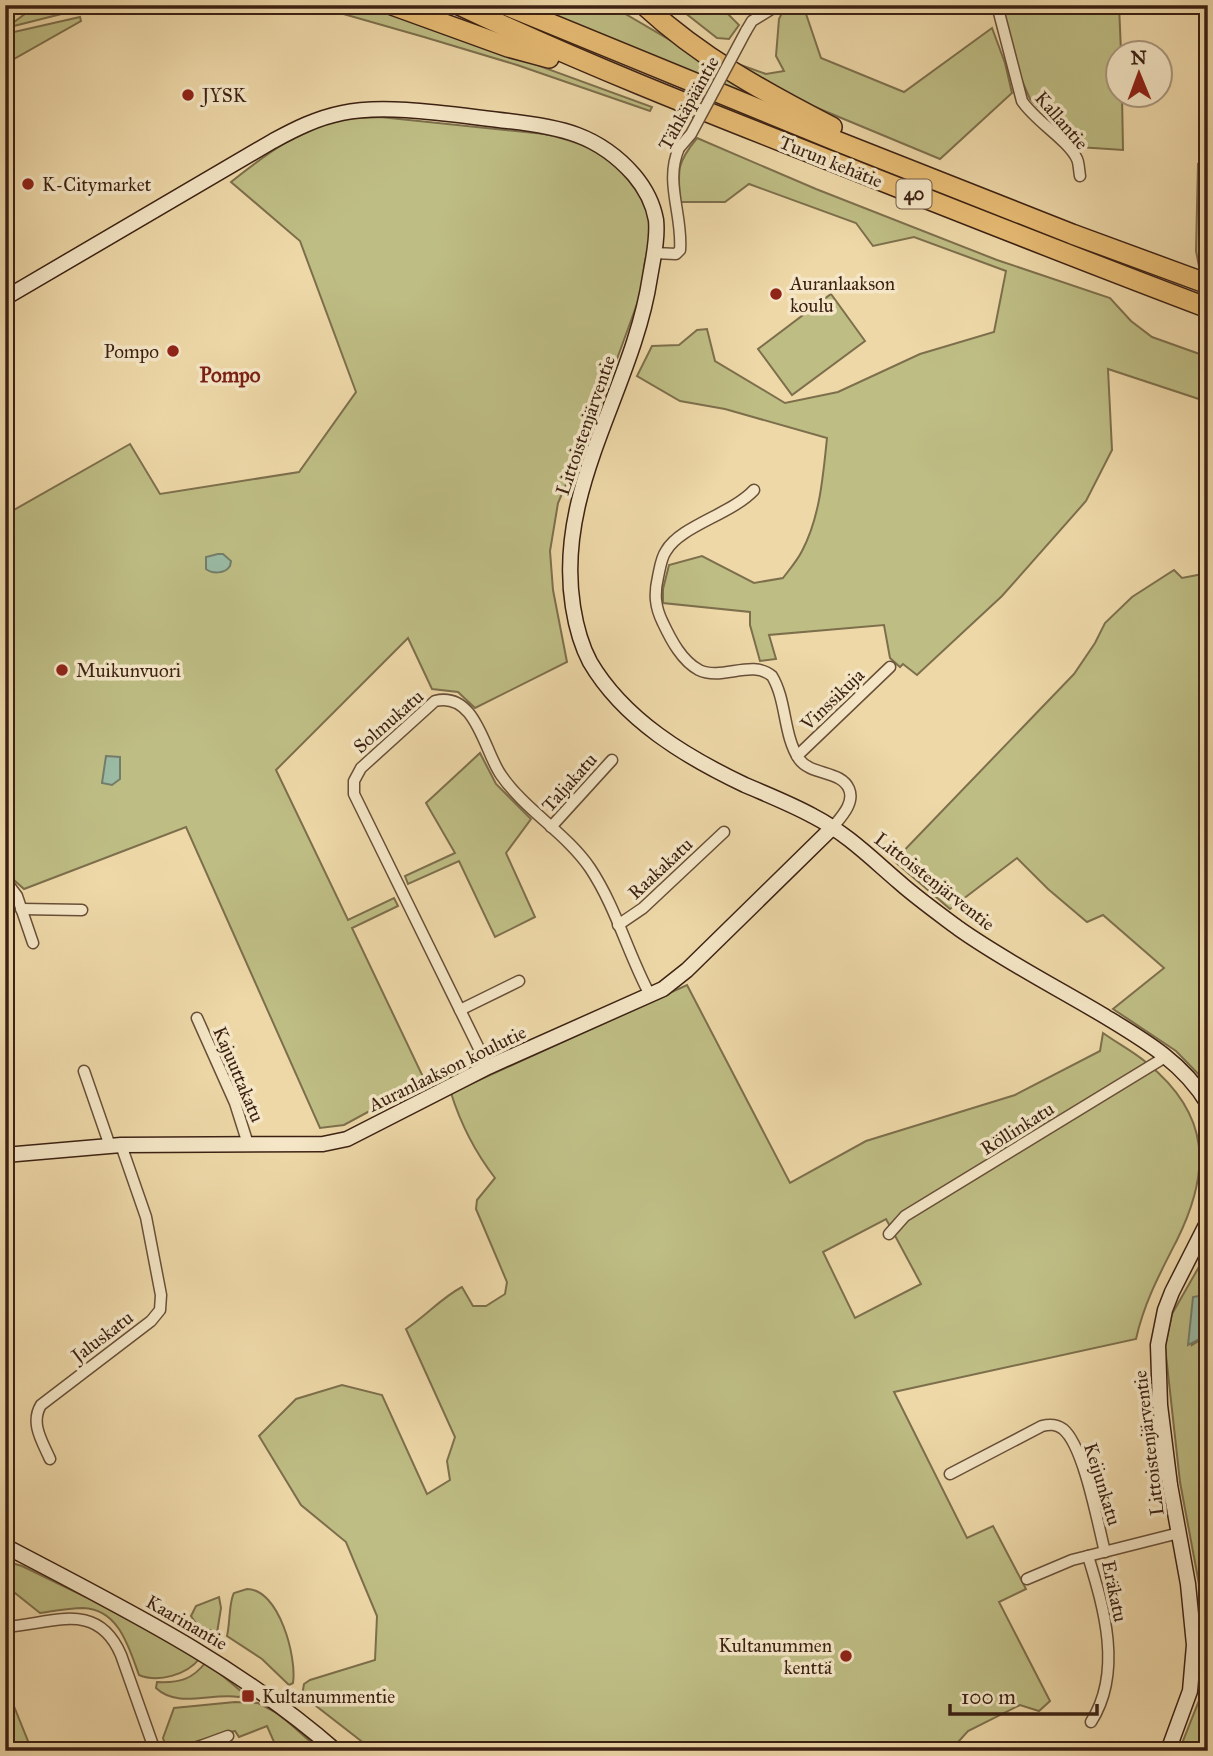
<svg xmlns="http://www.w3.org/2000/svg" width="1213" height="1756" font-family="'IM FELL Great Primer',serif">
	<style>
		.green { fill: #bebd84; stroke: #7d6f4c; stroke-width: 2; fill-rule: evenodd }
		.water { fill: #9abaa4; stroke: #747d6a; stroke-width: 2 }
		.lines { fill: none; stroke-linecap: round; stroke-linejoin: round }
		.street-casing { stroke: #684f38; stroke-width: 13 }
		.secondary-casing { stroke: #3c2113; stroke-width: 17 }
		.highway-casing { stroke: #3c2113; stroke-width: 22 }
		.street { stroke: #f4e6c6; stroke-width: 10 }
		.secondary { stroke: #f4e6c6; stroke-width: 14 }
		.highway { stroke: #e7bc74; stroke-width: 19 }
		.street-bridge-casing { stroke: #684f38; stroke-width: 13; stroke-linecap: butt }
		.street-bridge { stroke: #f4e6c6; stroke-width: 10 }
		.poi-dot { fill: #8f2418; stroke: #f4e6c6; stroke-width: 2.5 }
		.labels { text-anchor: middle; stroke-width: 7; stroke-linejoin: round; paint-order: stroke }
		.shield { fill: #f4e6c6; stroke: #735c49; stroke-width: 2 }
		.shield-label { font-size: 18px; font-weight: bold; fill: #3c2113 }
		.poi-label { font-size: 19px; fill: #3c2113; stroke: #f4e6c6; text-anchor: start }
		.street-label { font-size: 19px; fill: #3c2113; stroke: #f4e6c6 }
		.neighbourhood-label { font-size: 21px; font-weight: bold; fill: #7a1f14; stroke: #f4e6c6 }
	</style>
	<rect width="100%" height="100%" fill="#eed8a8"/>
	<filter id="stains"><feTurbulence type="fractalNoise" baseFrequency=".00286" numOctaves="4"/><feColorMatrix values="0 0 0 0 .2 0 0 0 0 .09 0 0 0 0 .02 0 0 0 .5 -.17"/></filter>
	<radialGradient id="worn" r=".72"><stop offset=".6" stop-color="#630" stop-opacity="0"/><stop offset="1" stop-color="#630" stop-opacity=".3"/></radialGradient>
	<g class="green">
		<path d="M37,5H97L6,28Z"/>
		<path d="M280,5H372L652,107L650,111L517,65L424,37L340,13Z"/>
		<path d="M526,5H610L800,116Z"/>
		<path d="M675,5H719L739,25L729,39L717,38Z"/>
		<path d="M798,5H803L821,58L904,92L992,28L1005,63L1012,93L940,159L803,102L738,64L766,74L784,71L776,56L779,19L782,13Z"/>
		<path d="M1002,5H1119L1121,52H1118V94L1122,95L1123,150L1078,147L1030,99L1019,74Z"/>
		<path d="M80,17L81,21L5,64V34Z"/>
		<path d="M380,117L545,134C589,144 612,155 638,193C645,203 651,217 651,229C652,248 640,262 645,282L601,403L558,503L550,551L553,590L567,662L475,708L458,692L432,689L408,638L276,770L348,920L394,898L398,906L352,928L425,1081L344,1125L320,1128L186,827L24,889L5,872V515L130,444L160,494L299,472L356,392L300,241L231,182C266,154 302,127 347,119C357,117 369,118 380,117Z"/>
		<path d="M697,138L816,189L997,260L1110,298L1131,321L1152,337L1208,357V402L1108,369L1112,450L1086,501L1002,596L917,675L903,664L900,667L890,658L884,625L769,635L776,659L760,661L750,625V612L663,603V589L669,565L702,556L754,583L783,578C789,570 797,561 802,551C820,517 823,476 827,438L725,409L680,401L637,376L652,346L679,345L697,330L707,329L715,361L785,403L838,392L920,354L994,332L1006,271L914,237L873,246L856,223L749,184L725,202H680C678,170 676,164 697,138Z"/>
		<path d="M1198,164L1208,167V269L1199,266L1196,251Z"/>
		<path d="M831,294L865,341L792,395L758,349Z"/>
		<path d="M1174,570L1182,578L1208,573V1084L1176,1051L1113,1009L1164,968L1103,915L1087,922L1048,889L1017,858L950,909L894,861L1074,674L1095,643L1105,623L1132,597Z"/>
		<path d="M480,753L496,784L531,819L506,853L535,917L495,937L459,861L408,884L405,876L455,853L426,803Z"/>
		<path d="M687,985L790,1183L866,1141L1015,1095L1100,1051L1103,1033C1117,1043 1134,1052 1147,1063C1211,1115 1211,1171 1177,1240C1160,1273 1144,1303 1136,1339L894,1392L967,1538L993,1526L1026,1589L999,1602L1050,1701L1039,1711L1020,1705L968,1731L950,1751H374L302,1695L304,1684L310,1680L375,1660L377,1616L346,1542L301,1505L259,1436L296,1399L342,1385L382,1395L427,1494L450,1480L447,1461L455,1437L406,1329C426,1316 441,1298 462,1287L473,1306H486L505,1294L507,1282L476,1209L477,1200L495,1178C475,1152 461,1125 451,1093ZM886,1219L921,1284L855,1318L823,1252Z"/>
		<path d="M1208,1262V1301L1203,1333L1199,1335V1296L1192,1345L1208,1335V1751H1179L1200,1698L1206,1656L1202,1600L1180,1482L1165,1346L1172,1314L1200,1265Z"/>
		<path d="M5,1561L22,1566L92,1600L200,1658C187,1675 158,1683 139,1675C129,1648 119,1609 83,1608C69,1608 54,1611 40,1613L5,1585Z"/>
		<path d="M247,1589C279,1589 297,1657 293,1683L289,1685L262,1659L227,1636C230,1624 229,1601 234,1593Z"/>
		<path d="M219,1597L221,1608L217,1633L197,1625L191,1616L196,1606Z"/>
		<path d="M206,1662L242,1692V1695L239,1697C212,1692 178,1709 156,1688L157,1682C179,1683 192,1680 206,1662Z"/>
		<path d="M5,1684L32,1751H6L5,1748Z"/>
		<path d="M235,1702L258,1703L279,1714L321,1751H278L267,1726L239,1737L235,1731L176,1747L165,1744L163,1738L174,1708Z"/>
	</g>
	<g class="water">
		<path d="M218,554H223L231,561L230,566C225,574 212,574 206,569V557Z"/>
		<path d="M106,756L120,757V779L112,785L102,783Z"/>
		<path d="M1199,1296V1334L1203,1333L1206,1300L1208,1335L1188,1345L1193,1297Z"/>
	</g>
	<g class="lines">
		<defs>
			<g id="street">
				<path d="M997,5L1022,101C1035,121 1068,140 1077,159C1079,163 1079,171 1080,176"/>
				<path d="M746,31L752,21L778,5"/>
				<path d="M654,253L676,254L680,250C683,215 664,182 679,148"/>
				<path d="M754,490C732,514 680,526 666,551C661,558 660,568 658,577C654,594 655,607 663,623C671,640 682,661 699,670C722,681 752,659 772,676C787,701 783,735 799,759C811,776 841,770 849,789C855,803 841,817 833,827"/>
				<path d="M797,756L890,667"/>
				<path d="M551,827L612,760"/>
				<path d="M5,880L17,896L33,943"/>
				<path d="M21,909L82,910"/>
				<path d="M618,925L643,908L724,832"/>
				<path d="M460,1010L519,981"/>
				<path d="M197,1018L235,1103L248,1144"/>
				<path d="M488,1067L354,794V781L361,768L435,701C476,691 484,751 501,775C525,810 566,833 590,868C616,907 628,954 650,995"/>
				<path d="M84,1071L110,1146"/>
				<path d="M889,1234L905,1216L1167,1056"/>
				<path d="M50,1459C42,1441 30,1423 41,1405L151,1321L160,1310L161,1295L146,1217L121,1145"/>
				<path d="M950,1474L1042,1426C1050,1424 1056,1424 1063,1429C1084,1446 1098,1525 1105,1552"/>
				<path d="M1088,1556C1104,1608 1123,1672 1091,1722"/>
				<path d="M1027,1579L1072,1560L1179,1533"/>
				<path d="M5,1627C52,1624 97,1599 121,1655L155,1751"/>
				<path d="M187,1751L228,1736"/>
			</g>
			<g id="secondary">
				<path d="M5,298L273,141C295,129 317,118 342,113C388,103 460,116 508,121C560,127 598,134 634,175C645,188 653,203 656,220C658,239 653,259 650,277C633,390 554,488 573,607C576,626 581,645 590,662C624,720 686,757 745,785C768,795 791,804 813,816C846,833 871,858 899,882C917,898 938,913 958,928C1003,960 1054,986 1101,1014C1142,1039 1182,1061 1208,1104"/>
				<path d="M5,1155L121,1145L323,1144L347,1139L488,1067L663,989L687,970L833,827"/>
				<path d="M5,1546C121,1607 237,1664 336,1751"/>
				<path d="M1168,1751L1190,1691L1194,1645L1188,1584L1170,1485L1160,1405L1158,1345L1165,1310L1172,1292L1208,1221"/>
			</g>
			<g id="highway">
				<path d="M392,5L508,47L549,58"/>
				<path d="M459,5C577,61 699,109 821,157C950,208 1078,259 1208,308"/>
				<path d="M505,5L839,142L1072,234L1208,284"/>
				<path d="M644,5C700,57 764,92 832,127"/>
			</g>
		</defs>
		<use href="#street" class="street-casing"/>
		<use href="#secondary" class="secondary-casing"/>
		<use href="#highway" class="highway-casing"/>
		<use href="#street" class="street"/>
		<use href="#secondary" class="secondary"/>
		<use href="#highway" class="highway"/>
		<defs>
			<path id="street-bridge" d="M679,148L691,134L746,31"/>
		</defs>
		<use href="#street-bridge" class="street-bridge-casing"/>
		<use href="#street-bridge" class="street-bridge"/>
	</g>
	<g class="poi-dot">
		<circle cx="188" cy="95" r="7"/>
		<circle cx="28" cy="184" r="7"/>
		<circle cx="776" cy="294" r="7"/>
		<circle cx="173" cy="351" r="7"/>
		<circle cx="62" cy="670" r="7"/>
		<circle cx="846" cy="1656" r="7"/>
		<rect x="241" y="1689" width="14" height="14" rx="3.5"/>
	</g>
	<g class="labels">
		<rect class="shield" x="896.5" y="179.5" width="35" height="29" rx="5"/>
		<g class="shield-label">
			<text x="914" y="200">40</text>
		</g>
		<g class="poi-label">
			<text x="202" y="102">JYSK</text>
			<text x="42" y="191">K-Citymarket</text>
			<text x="790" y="290">Auranlaakson<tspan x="790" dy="22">koulu</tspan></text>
			<text x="159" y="358" text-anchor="end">Pompo</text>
			<text x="76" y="677">Muikunvuori</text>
			<text x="832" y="1652" text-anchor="end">Kultanummen<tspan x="832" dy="22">kenttä</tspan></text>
			<text x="262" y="1703">Kultanummentie</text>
		</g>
		<g class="street-label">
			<text transform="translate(688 103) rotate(-61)" y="7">Tähkäpääntie</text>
			<text transform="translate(1062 120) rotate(49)" y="7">Kallantie</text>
			<text transform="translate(831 161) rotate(22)" y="7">Turun kehätie</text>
			<text transform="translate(585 425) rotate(-71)" y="7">Littoistenjärventie</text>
			<text transform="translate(832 699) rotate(-44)" y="7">Vinssikuja</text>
			<text transform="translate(388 721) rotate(-41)" y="7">Solmukatu</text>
			<text transform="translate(569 782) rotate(-48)" y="7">Taljakatu</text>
			<text transform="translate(660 868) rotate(-43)" y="7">Raakakatu</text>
			<text transform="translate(935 881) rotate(38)" y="7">Littoistenjärventie</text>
			<text transform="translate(447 1068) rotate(-26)" y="7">Auranlaakson koulutie</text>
			<text transform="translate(239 1074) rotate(67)" y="7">Kajuuttakatu</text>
			<text transform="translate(1017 1128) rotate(-32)" y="7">Röllinkatu</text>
			<text transform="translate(102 1336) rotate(-37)" y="7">Jaluskatu</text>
			<text transform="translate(1148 1443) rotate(-97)" y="7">Littoistenjärventie</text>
			<text transform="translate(1103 1484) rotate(73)" y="7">Keijunkatu</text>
			<text transform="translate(1115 1591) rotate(78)" y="7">Eräkatu</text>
			<text transform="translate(187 1622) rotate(30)" y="7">Kaarinantie</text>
		</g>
		<g class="neighbourhood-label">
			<text x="230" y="382">Pompo</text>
		</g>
	</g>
	<rect width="1213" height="1756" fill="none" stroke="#eed8a8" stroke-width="28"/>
	<rect x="7" y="7" width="1199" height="1742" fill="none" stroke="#3c2113" stroke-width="3.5"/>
	<rect x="14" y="14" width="1185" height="1728" fill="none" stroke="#3c2113" stroke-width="2"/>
	<g transform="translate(1139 74) rotate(359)"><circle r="33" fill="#f4e6c6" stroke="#aa977e" stroke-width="2"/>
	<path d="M0-5L12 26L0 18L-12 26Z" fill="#8f2418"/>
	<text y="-10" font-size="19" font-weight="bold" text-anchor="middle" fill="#3c2113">N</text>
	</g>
	<path d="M950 1704v10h147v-10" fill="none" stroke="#3c2113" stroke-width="3.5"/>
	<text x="961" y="1704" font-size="21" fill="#3c2113" stroke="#f4e6c6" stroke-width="5" paint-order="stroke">100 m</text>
	<rect width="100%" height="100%" filter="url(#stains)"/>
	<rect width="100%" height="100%" fill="url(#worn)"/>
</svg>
